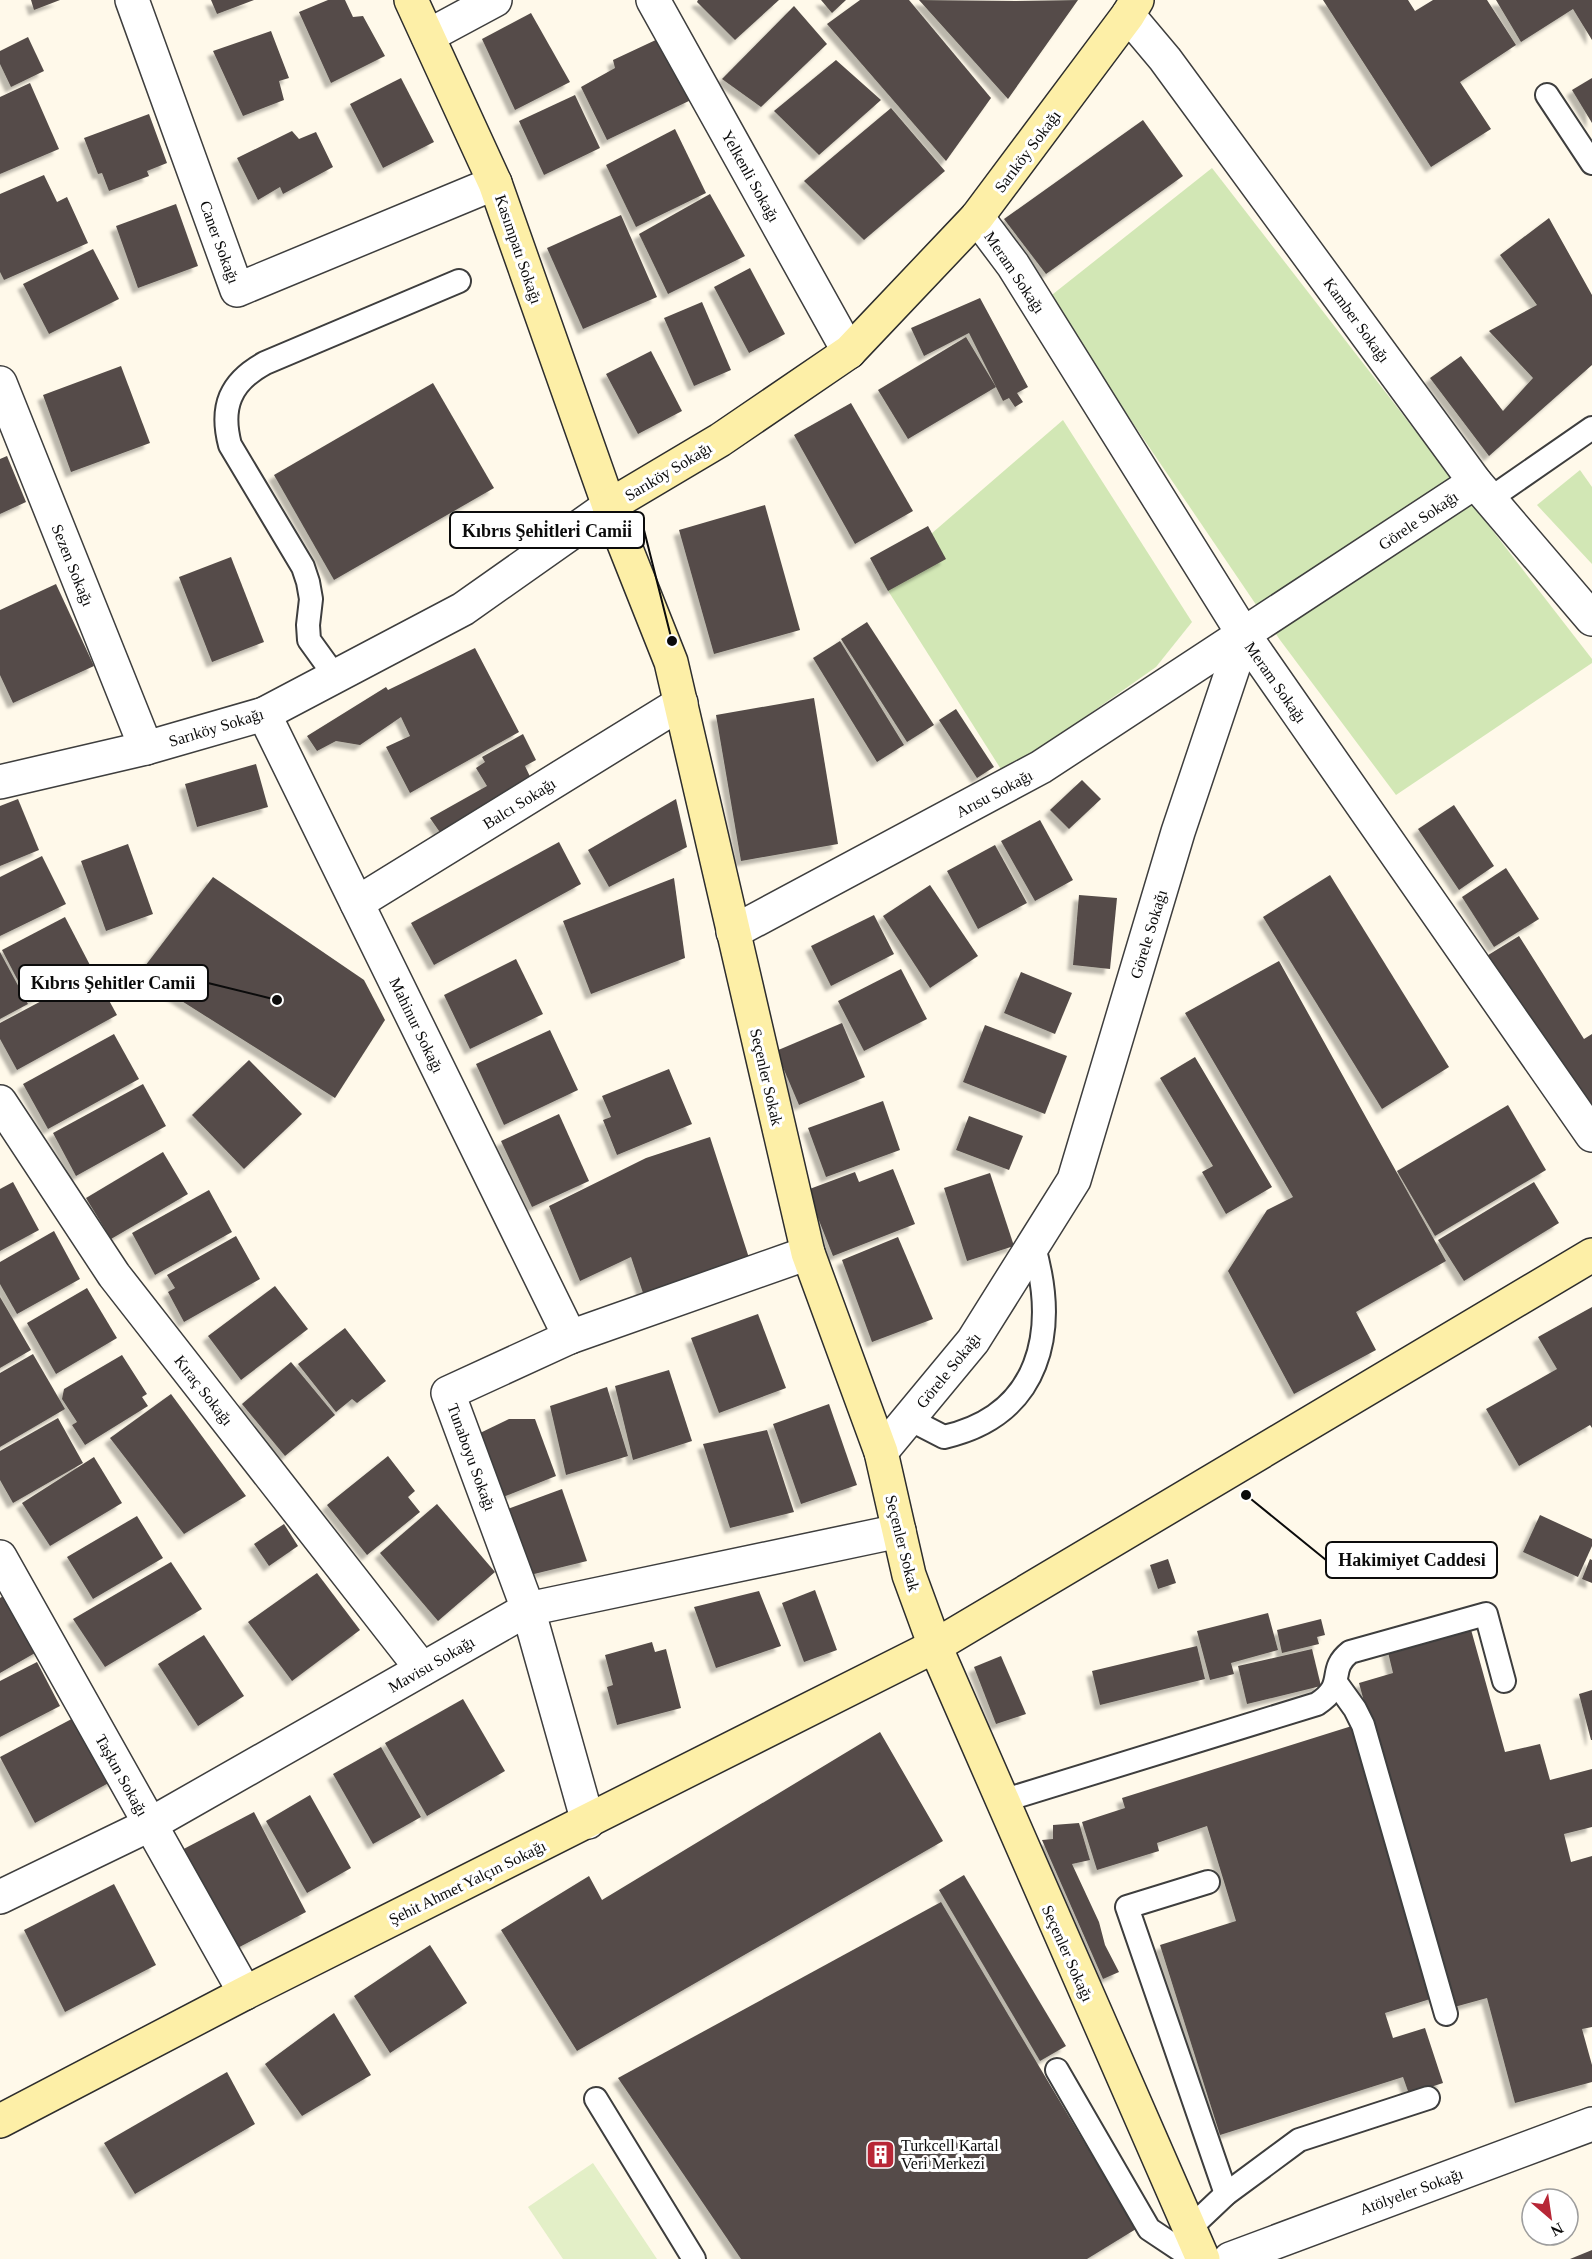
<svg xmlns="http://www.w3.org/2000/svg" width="1592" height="2259" font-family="'Times New Roman',serif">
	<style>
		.green { fill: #d2e7b5 }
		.pitch { fill: #e3efc7 }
		.building { fill: #544c48; filter: url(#shadow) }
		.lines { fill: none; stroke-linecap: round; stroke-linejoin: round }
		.lane-casing { stroke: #3e3e3e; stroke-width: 26 }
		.street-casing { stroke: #3e3e3e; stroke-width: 36 }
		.secondary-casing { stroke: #2d2d2d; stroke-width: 36 }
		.lane { stroke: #fff; stroke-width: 22 }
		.street { stroke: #fff; stroke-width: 33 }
		.secondary { stroke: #fdefa7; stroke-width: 33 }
		.labels { text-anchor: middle; stroke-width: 6; stroke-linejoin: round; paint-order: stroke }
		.street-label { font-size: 16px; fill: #0b0b0b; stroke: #fff }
		.poi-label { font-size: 16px; fill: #0b0b0b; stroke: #fff; text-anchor: start }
		.leader { fill: none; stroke: #0b0b0b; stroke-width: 2 }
		.callout-dot { fill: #0b0b0b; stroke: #fff; stroke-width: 2 }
		.callout { fill: #fff; stroke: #0b0b0b; stroke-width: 2 }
		.callout-label { font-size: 18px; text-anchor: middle; font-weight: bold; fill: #0b0b0b }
	</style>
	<defs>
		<filter id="shadow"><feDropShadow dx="-5.5" dy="5.5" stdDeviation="1.5" flood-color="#0004"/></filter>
	</defs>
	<rect width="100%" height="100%" fill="#fff9ea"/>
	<g class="green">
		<path d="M1212,168L1592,659V663L1396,795L1280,640L1048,298Z"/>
		<path d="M1063,420L1192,622L1156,667L1004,774L880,578Z"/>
		<path d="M1580,470L1592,487V564L1537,505Z"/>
	</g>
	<path class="pitch" d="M593,2163L657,2259H563L528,2207Z"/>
	<g class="building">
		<path d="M31,0H60L34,10Z"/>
		<path d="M211,0H254L217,14Z"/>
		<path d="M328,0H345L353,17L363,16L385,56L331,83L299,12Z"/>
		<path d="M698,0H779L735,40L697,2Z"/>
		<path d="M821,0H846L832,13Z"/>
		<path d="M860,0H909L991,98L946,161L827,24Z"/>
		<path d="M919,0L1016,1L1078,0L1008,99Z"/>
		<path d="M1323,0H1408L1415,11L1433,0H1487L1516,45L1460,82L1491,129L1431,167Z"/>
		<path d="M1496,0H1592V40L1573,9L1521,42Z"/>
		<path d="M794,6L827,44L761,107L722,79Z"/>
		<path d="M531,13L570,82L515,110L482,39Z"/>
		<path d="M271,31L289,78L279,81L284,100L243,116L213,51Z"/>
		<path d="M28,37L44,71L11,87L0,64V51Z"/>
		<path d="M660,38L691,100L607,140L581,87L615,68L613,60Z"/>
		<path d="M836,60L881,100L819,155L774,111Z"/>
		<path d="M401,78L434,142L383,168L350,104Z"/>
		<path d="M1592,78V123L1572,90Z"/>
		<path d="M30,83L59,149L0,174V97Z"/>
		<path d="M575,95L600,148L544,175L519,121Z"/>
		<path d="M891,108L945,171L864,240L804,181Z"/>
		<path d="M149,114L167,163L147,171L149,176L109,191L102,173L98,174L84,138Z"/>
		<path d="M1143,120L1183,176L1046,274L1004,219Z"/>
		<path d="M675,129L706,193L636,227L606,165Z"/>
		<path d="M292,131L299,139L316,132L333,167L283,194L280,187L258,200L237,158Z"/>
		<path d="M44,175L57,202L67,197L88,243L4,280L0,272V194Z"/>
		<path d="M710,194L745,256L668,294L639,234Z"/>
		<path d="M176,204L198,266L138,288L116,226Z"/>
		<path d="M621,215L657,297L583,329L547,248Z"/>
		<path d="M1549,218L1592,295V365L1489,456L1430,378L1461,356L1503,411L1533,378L1489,331L1537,305L1500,255Z"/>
		<path d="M93,249L119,299L49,334L23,284Z"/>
		<path d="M750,268L785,334L749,353L714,287Z"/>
		<path d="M980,298L1028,387L1017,393L1023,402L1015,407L1009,398L1003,401L969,333L924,356L911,328Z"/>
		<path d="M702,302L731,370L694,386L664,318Z"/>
		<path d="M966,337L996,387L908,439L878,390Z"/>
		<path d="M651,351L682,411L638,434L606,374Z"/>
		<path d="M121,366L150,443L71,472L43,395Z"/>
		<path d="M433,383L494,488L334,580L274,475Z"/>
		<path d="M851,403L913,511L855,544L794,435Z"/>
		<path d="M7,456L26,502L0,514V459Z"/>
		<path d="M765,505L800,630L714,654L679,530Z"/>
		<path d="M928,526L946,559L888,591L870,558Z"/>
		<path d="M231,557L264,642L212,662L179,577Z"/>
		<path d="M56,584L94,666L13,703L0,675V610Z"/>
		<path d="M867,622L934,725L907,742L841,639Z"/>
		<path d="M840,641L904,745L877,762L813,658Z"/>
		<path d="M475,648L519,732L410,793L386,747L410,736L401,717L360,745L336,741L317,751L307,736L386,687L388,690Z"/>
		<path d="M814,698L838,844L741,861L716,715Z"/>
		<path d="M956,709L994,767L977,778L939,720Z"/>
		<path d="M523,734L536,760L525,766L535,787L446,841L430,818L487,786L476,768L485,762L482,757Z"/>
		<path d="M256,764L268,807L197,827L185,784Z"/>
		<path d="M1082,780L1101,799L1069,829L1050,810Z"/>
		<path d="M18,799L39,850L0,866V806Z"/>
		<path d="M676,799L687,847L609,887L588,850Z"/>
		<path d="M1454,805L1494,866L1459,890L1418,829Z"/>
		<path d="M1040,820L1073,880L1035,901L1001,841Z"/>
		<path d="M559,842L581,884L434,965L411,923Z"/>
		<path d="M128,844L153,914L106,931L81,861Z"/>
		<path d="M995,845L1027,903L978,929L947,871Z"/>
		<path d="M42,856L66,904L0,936V877Z"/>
		<path d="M1506,868L1539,919L1494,947L1462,897Z"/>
		<path d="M1330,875L1449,1067L1382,1109L1263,917Z"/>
		<path d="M213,877L364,980L385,1020L335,1098L139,974Z"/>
		<path d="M674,878L685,958L591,994L563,921Z"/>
		<path d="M930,885L978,956L930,988L883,916Z"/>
		<path d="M1079,895L1117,898L1110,969L1073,965Z"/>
		<path d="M874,915L894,954L831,986L811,946Z"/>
		<path d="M65,917L92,969L29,1002L2,950Z"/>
		<path d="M1519,936L1584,1039L1592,1034V1116L1485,957Z"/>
		<path d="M0,952L28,1004L0,1019Z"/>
		<path d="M516,959L543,1014L470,1049L444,995Z"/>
		<path d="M1279,961L1446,1261L1356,1312L1376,1350L1294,1394L1228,1271L1267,1210L1293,1197L1185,1013Z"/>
		<path d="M901,969L927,1019L864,1051L838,1001Z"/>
		<path d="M1021,972L1072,993L1055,1034L1004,1013Z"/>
		<path d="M94,973L117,1015L17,1070L0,1039V1023Z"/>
		<path d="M842,1023L865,1077L799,1105L776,1051Z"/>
		<path d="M985,1025L1067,1056L1045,1114L963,1082Z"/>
		<path d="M550,1030L578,1090L504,1125L476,1064Z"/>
		<path d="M114,1034L139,1079L48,1129L23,1084Z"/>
		<path d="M1195,1057L1272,1187L1226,1214L1202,1172L1213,1166L1160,1078Z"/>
		<path d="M249,1060L302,1114L244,1169L192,1115Z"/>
		<path d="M669,1069L692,1124L617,1155L603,1120L611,1117L602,1096Z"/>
		<path d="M143,1084L166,1126L76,1176L53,1133Z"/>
		<path d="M883,1101L900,1150L826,1177L808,1128Z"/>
		<path d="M1508,1105L1546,1170L1435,1236L1397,1171Z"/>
		<path d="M559,1114L589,1181L532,1207L501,1141Z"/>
		<path d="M969,1116L1023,1136L1009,1170L956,1150Z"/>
		<path d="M710,1137L750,1261L644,1296L631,1257L580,1281L549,1206L646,1158Z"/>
		<path d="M163,1152L188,1194L111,1239L86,1198Z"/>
		<path d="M893,1169L915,1224L833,1256L807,1190L855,1172L859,1182Z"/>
		<path d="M990,1173L1014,1246L967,1261L944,1188Z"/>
		<path d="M13,1182L39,1230L0,1251V1189Z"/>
		<path d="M1534,1182L1559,1223L1464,1281L1438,1240Z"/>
		<path d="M209,1190L232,1232L155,1275L132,1233Z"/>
		<path d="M54,1231L80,1279L17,1314L0,1284V1262Z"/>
		<path d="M236,1236L260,1279L184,1322L168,1292L175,1288L167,1275Z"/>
		<path d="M898,1237L933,1319L872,1342L842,1260Z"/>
		<path d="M275,1286L308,1329L241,1380L208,1336Z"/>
		<path d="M87,1288L117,1338L56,1374L27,1323Z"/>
		<path d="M0,1297L31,1350L0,1368Z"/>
		<path d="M1592,1307V1428L1590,1425L1519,1466L1486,1409L1557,1369L1538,1337Z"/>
		<path d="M758,1314L786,1388L719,1413L691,1338Z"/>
		<path d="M345,1328L386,1381L357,1403L352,1399L336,1412L298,1364Z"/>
		<path d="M33,1354L65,1409L0,1447V1373Z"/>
		<path d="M122,1355L147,1394L142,1397L148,1406L85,1445L72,1425L77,1422L62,1399L64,1389Z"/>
		<path d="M291,1362L335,1415L285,1456L242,1404Z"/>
		<path d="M669,1370L692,1441L633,1460L615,1386Z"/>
		<path d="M607,1387L628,1456L566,1475L550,1406Z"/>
		<path d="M171,1394L246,1496L184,1534L110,1438Z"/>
		<path d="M829,1404L857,1485L801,1504L773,1424Z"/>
		<path d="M58,1418L83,1463L13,1503L0,1480V1451Z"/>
		<path d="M509,1419H535L556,1476L503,1497L478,1434Z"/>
		<path d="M767,1430L794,1512L730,1528L703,1444Z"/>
		<path d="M388,1456L415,1491L408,1497L420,1512L367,1555L327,1505Z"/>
		<path d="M94,1457L122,1503L50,1546L22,1503Z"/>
		<path d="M562,1489L587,1561L530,1575L505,1510Z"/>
		<path d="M437,1504L495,1572L438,1621L380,1553Z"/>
		<path d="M1540,1515L1592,1539V1546L1578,1577L1523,1552Z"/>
		<path d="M137,1516L163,1558L93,1599L67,1557Z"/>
		<path d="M284,1524L298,1546L269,1566L254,1544Z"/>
		<path d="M1168,1559L1176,1583L1158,1589L1150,1565Z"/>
		<path d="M1590,1559L1592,1560V1583L1582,1579Z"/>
		<path d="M171,1562L202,1609L105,1667L73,1619Z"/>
		<path d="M317,1573L360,1630L292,1681L248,1622Z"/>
		<path d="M815,1590L837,1650L804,1662L782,1603Z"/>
		<path d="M759,1591L781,1646L716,1668L694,1607Z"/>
		<path d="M8,1593L42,1649L0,1673V1598Z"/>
		<path d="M1268,1613L1278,1650L1231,1663L1234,1674L1210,1680L1197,1631Z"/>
		<path d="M1321,1619L1325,1635L1317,1637L1319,1644L1282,1653L1277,1630Z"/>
		<path d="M1470,1626L1505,1752L1540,1744L1550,1780L1592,1769V1827L1564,1834L1571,1862L1592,1856V2027L1582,2029L1592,2065V2082L1515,2103L1487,1998L1447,2009L1359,1683L1393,1673L1387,1648Z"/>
		<path d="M204,1635L244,1696L198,1726L158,1664Z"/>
		<path d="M652,1642L655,1652L666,1649L681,1708L617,1725L607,1687L613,1685L605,1655Z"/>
		<path d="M1197,1646L1205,1679L1100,1705L1092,1671Z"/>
		<path d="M1312,1649L1321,1686L1247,1704L1238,1666Z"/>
		<path d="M1001,1656L1026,1714L996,1724L974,1667Z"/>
		<path d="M37,1662L60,1706L0,1737V1681Z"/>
		<path d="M1592,1690V1740H1591L1579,1694Z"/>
		<path d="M463,1699L505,1771L427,1816L385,1743Z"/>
		<path d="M81,1714L116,1779L35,1823L0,1757Z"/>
		<path d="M1355,1725L1440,1996L1385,2013L1393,2038L1425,2028L1443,2083L1409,2094L1403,2077L1220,2135L1160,1945L1236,1921L1207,1826L1157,1843L1159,1851L1097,1870L1082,1822L1125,1808L1122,1798Z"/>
		<path d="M880,1732L943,1841L577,2051L501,1930L589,1876L602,1900Z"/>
		<path d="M381,1747L421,1817L373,1844L333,1774Z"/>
		<path d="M310,1795L351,1868L307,1893L266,1821Z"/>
		<path d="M254,1812L306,1912L230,1952L178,1852Z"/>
		<path d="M1079,1823L1090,1860L1072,1864L1099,1922L1105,1945L1119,1972L1103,1979L1042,1840L1053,1839V1825Z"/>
		<path d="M964,1875L1066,2046L1040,2061L939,1890Z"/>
		<path d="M114,1884L156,1965L65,2012L24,1930Z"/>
		<path d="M941,1902L1136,2229L1087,2259H741L618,2078Z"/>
		<path d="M430,1945L467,2003L390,2053L354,1996Z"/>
		<path d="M334,2013L371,2075L302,2116L265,2064Z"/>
		<path d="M227,2072L255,2124L135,2194L104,2143Z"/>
		<path d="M1592,2250V2259H1570Z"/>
	</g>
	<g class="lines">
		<defs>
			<g id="lane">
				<path d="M1547,95L1592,163"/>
				<path d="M1491,498L1592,428"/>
				<path d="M335,676L309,640L308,625L311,599L308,582L303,567L230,445C220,407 230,382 265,363L459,281"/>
				<path d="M909,1419L944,1437C1041,1415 1059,1331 1033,1244"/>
				<path d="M1337,1684L1355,1709L1363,1725L1446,2014"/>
				<path d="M1002,1801L1317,1704C1348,1684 1326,1671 1350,1652L1486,1614L1504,1681"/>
				<path d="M1208,1882L1127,1907L1226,2194"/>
				<path d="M1057,2070L1149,2229L1194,2259"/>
				<path d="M596,2099L694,2259"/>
				<path d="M1189,2229L1226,2194L1299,2140L1428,2098"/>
			</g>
			<g id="street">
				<path d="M132,0L237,290L495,183"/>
				<path d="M653,0L849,352"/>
				<path d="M1128,15L1165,59L1475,482L1592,619"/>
				<path d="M428,36L495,0"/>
				<path d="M977,217L1013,265L1244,635L1592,1135"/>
				<path d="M0,383L146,748"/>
				<path d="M264,714L570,1337"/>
				<path d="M0,782L146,748L264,714L463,609L609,506"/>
				<path d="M357,903L681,703"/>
				<path d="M733,932L1041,767L1475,482"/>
				<path d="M0,1102L114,1275L422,1669"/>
				<path d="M881,1452L973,1341L1074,1180L1178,832L1244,635"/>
				<path d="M0,1557L245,1993"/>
				<path d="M588,1822L528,1609L448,1393L570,1337L808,1253"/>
				<path d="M0,1897L149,1825L528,1609L899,1531"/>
				<path d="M1230,2259L1592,2124"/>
			</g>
			<g id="secondary">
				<path d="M411,0L495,183L609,506L671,662L808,1253L881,1452L909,1575L935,1646L1203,2259"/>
				<path d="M609,506L720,440L849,352L977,217L1128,15L1137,0"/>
				<path d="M0,2121L245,1993L935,1646L1592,1255"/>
			</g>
		</defs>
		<use href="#lane" class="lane-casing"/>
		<use href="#street" class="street-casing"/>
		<use href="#secondary" class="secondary-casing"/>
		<use href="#lane" class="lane"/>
		<use href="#street" class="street"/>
		<use href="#secondary" class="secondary"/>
	</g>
	<defs>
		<symbol id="building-square" viewBox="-11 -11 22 22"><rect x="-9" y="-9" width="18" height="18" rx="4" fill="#b72736" stroke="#fff"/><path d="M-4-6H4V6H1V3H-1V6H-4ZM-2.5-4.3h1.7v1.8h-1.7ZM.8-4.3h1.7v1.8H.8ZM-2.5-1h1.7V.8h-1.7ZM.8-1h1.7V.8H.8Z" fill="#fff"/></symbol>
	</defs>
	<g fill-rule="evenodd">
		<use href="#building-square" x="864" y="2138" width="33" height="33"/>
	</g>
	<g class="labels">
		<g class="street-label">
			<text transform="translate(1027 151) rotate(-53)" y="6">Sarıköy Sokağı</text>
			<text transform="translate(751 176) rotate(61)" y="6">Yelkenli Sokağı</text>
			<text transform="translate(220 242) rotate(70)" y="6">Caner Sokağı</text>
			<text transform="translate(519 249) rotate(71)" y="6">Kasımpatı Sokağı</text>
			<text transform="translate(1015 272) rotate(56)" y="6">Meram Sokağı</text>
			<text transform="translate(1357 320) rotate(54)" y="6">Kamber Sokağı</text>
			<text transform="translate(668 471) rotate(-31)" y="6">Sarıköy Sokağı</text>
			<text transform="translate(1418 520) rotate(-34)" y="6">Görele Sokağı</text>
			<text transform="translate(73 565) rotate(68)" y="6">Sezen Sokağı</text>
			<text transform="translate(1276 682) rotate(55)" y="6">Meram Sokağı</text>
			<text transform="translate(216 727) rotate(-17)" y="6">Sarıköy Sokağı</text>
			<text transform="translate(994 793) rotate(-28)" y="6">Arısu Sokağı</text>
			<text transform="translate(519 803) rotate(-32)" y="6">Balcı Sokağı</text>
			<text transform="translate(1148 934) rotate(-73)" y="6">Görele Sokağı</text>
			<text transform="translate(417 1025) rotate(64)" y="6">Mahinur Sokağı</text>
			<text transform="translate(767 1077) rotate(77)" y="6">Seçenler Sokak</text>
			<text transform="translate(948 1370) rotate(-51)" y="6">Görele Sokağı</text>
			<text transform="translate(204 1390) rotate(52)" y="6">Kıraç Sokağı</text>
			<text transform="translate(472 1457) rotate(70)" y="6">Tunaboyu Sokağı</text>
			<text transform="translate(903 1543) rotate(76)" y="6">Seçenler Sokak</text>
			<text transform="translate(431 1664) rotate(-30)" y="6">Mavisu Sokağı</text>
			<text transform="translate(122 1775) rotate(61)" y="6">Taşkın Sokağı</text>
			<text transform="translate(467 1882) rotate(-26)" y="6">Şehit Ahmet Yalçın Sokağı</text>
			<text transform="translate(1068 1953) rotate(66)" y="6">Seçenler Sokağı</text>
			<text transform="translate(1411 2191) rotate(-20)" y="6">Atölyeler Sokağı</text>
		</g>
		<g class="poi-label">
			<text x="901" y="2151">Turkcell Kartal<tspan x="901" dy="18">Veri Merkezi</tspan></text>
		</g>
	</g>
	<path class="leader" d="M672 641L644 530M277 1000L208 983M1246 1495L1326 1560"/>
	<g class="callout-dot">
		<circle cx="672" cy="641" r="6"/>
		<circle cx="277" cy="1000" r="6"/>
		<circle cx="1246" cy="1495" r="6"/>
	</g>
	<g class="callout">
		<rect x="450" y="512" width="194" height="36" rx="6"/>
		<rect x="19" y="965" width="189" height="36" rx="6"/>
		<rect x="1326" y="1542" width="171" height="36" rx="6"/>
	</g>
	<g class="callout-label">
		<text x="547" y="537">Kıbrıs Şehi̇tleri̇ Cami̇i̇</text>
		<text x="113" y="989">Kıbrıs Şehitler Camii</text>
		<text x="1412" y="1566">Hakimiyet Caddesi</text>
	</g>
	<g transform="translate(1550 2217) rotate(151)"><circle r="28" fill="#ffffff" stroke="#9d9d9d" stroke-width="1.5"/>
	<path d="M0-4.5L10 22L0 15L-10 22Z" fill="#b72736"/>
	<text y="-9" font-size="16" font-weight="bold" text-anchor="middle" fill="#0b0b0b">N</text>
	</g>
</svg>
